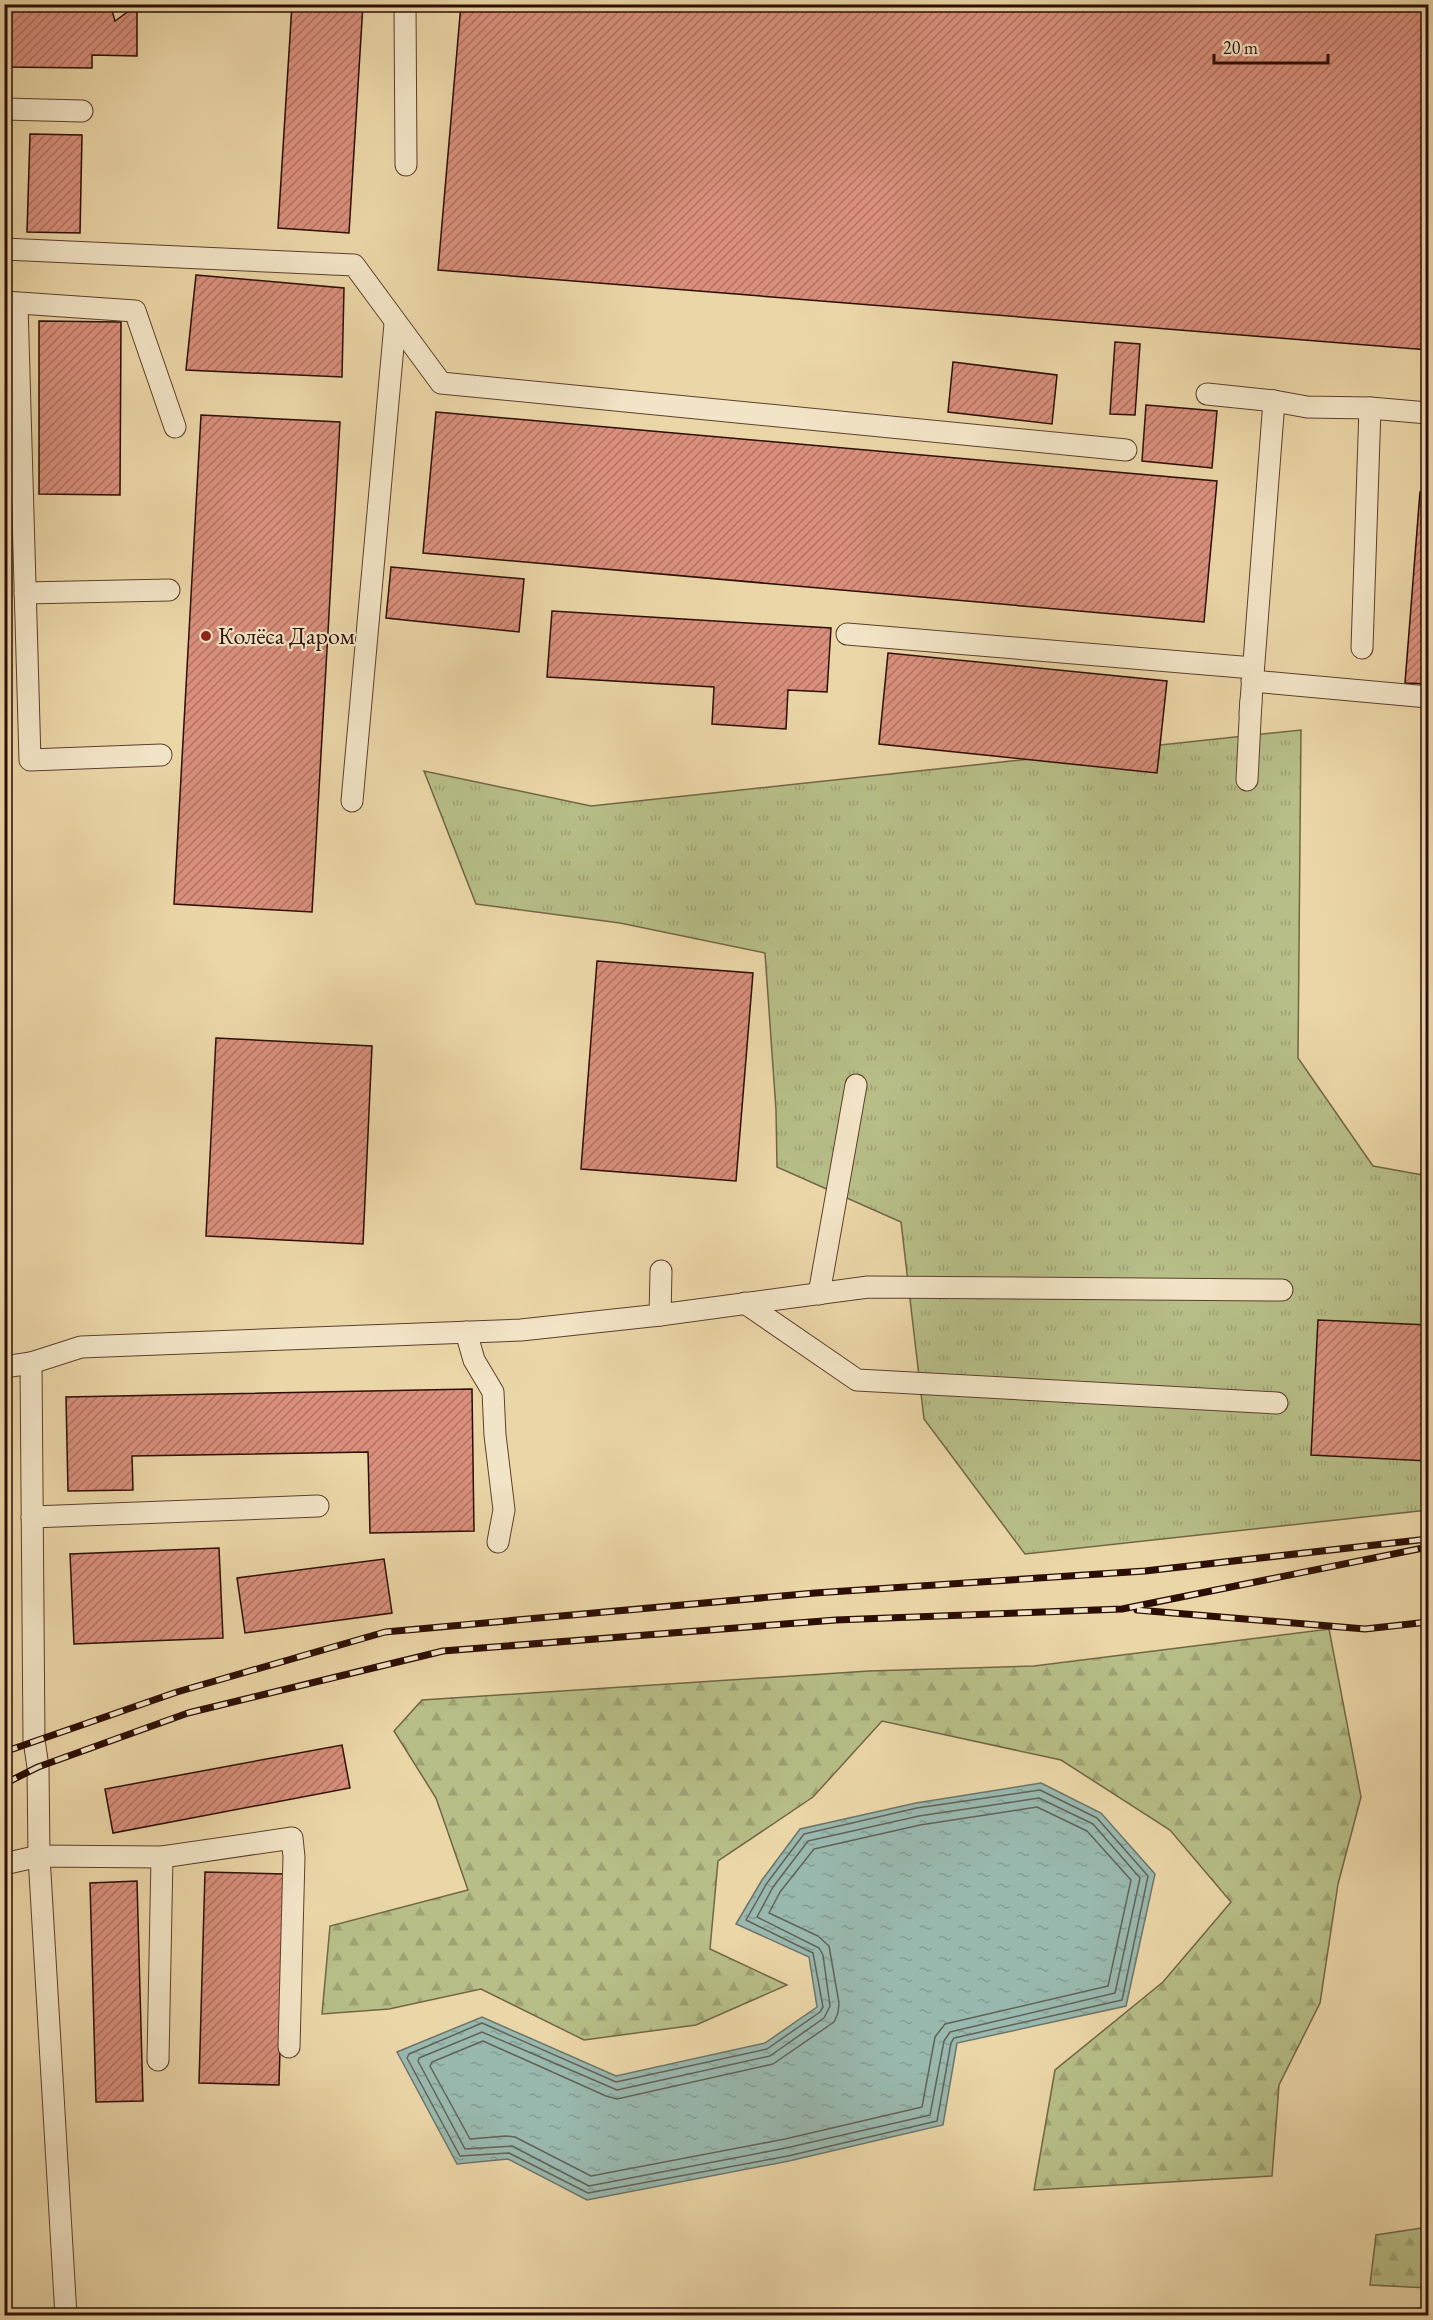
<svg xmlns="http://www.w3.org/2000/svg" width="1433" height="2320" font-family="'EB Garamond',serif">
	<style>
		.grass { fill: url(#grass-tufts); stroke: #726645; stroke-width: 1.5 }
		.forest { fill: url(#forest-firs); stroke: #726645; stroke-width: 1.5 }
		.water { fill: url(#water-ripples); stroke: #6d746a; stroke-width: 1.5 }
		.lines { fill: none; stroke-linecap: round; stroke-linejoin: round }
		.shore { stroke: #626258; stroke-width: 1.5 }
		.building { fill: url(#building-hatch); stroke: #2c0d03; stroke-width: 1.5 }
		.service-casing { stroke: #5c3f2c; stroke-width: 23 }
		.service { stroke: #f2e4c6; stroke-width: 21 }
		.rail-casing { stroke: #2c0d03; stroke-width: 7 }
		.rail { stroke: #f2e4c6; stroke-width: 4.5; stroke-dasharray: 14; stroke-linecap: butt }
		.poi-dot { fill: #8f2418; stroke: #f2e4c6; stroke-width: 2 }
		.labels { text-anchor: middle; stroke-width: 4.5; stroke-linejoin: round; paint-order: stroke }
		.poi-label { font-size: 24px; fill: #2c0d03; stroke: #f2e4c6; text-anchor: start }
	</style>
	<defs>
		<pattern id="grass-tufts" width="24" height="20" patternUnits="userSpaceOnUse" patternTransform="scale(1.5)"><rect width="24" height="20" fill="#b7be87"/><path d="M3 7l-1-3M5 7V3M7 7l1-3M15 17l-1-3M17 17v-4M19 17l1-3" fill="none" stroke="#9ea273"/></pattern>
		<pattern id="forest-firs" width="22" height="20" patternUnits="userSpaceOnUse" patternTransform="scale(1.5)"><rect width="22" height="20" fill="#b7be87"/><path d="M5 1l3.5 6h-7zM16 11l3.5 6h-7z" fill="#9ea273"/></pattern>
		<pattern id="water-ripples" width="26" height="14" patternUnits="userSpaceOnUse" patternTransform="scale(1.5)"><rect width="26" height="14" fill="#99b8ae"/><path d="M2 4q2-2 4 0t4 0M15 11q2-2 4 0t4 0" fill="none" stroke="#849d94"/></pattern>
		<pattern id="building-hatch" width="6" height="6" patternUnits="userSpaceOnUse" patternTransform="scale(1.5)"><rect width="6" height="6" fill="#d98f7c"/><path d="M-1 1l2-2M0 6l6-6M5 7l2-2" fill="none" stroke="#b07363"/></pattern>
	</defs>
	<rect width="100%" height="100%" fill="#ebd6a7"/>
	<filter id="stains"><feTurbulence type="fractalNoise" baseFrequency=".00333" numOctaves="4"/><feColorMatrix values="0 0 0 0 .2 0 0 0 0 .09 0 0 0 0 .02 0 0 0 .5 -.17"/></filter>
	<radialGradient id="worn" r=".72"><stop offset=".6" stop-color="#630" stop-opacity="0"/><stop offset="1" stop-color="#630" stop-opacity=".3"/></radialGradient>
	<path class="grass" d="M1301,730L1298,1058L1373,1166L1428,1176V1510L1025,1554L924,1419L901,1222L777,1167L776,1110L765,953L620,923L476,904L424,771L591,806Z"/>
	<g class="forest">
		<path d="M1329,1629L1361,1797L1338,1884L1320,2003L1279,2085L1272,2176L1034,2190L1055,2070L1163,1982L1231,1902L1170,1830L1061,1760L882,1721L813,1797L718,1861L710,1949L787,1985L696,2025L584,2040L481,1989L389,2009L322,2014L330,1926L468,1890L436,1798L394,1731L422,1700L869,1671L1034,1666Z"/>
		<path d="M1428,2227V2288L1370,2285L1376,2235Z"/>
	</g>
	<path class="water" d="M1041,1783L1101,1813L1155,1874L1126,2006L957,2043L943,2125L789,2161L587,2200L508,2159L457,2164L397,2052L482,2017L616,2076L765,2043L817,2007L809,1957L736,1924L762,1880L800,1829L916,1803Z"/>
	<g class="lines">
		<g class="shore">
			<path d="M1040,1790L1097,1818L1148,1876L1122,2000L954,2038L951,2043L937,2121L788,2156L588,2193L509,2153L460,2156L407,2058L409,2054L482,2023L616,2082L767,2049L820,2012L823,2007L813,1953L746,1920L767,1883L804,1834L917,1808Z"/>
			<path d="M1039,1798L1093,1824L1140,1878L1115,1993L950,2032L944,2041L930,2115L786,2148L589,2186L512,2146L465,2149L418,2061L419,2058L482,2032L617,2090L770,2056L824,2018L830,2006L823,1955L819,1948L757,1917L773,1887L808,1841L919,1816Z"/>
			<path d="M1037,1807L1087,1831L1131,1880L1108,1986L945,2024L935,2037L922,2107L785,2139L591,2176L515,2137L506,2136L470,2139L430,2066L432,2062L483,2041L606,2096L617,2099L773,2064L834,2022L838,2013L839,2003L829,1946L818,1936L769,1913L780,1892L814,1849L920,1825Z"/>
		</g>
	</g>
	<g class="building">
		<path d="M4,4H110L115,21L137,5V56L92,55V68L4,67Z"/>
		<path d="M292,4H363L349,233L278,228Z"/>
		<path d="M461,4H1428V350L438,270Z"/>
		<path d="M30,134L82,135L80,233L27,232Z"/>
		<path d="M196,275L344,288L342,377L186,370Z"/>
		<path d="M39,321L121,322L120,495L39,494Z"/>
		<path d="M1115,342L1140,344L1135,415L1110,414Z"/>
		<path d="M953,362L1057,375L1052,424L948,412Z"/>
		<path d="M1146,405L1217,411L1212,468L1142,461Z"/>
		<path d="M436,412L1217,481L1204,622L423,553Z"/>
		<path d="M201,415L340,422L312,912L174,904Z"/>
		<path d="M1420,492L1428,493V684L1405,683Z"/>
		<path d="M391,567L524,579L519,632L386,618Z"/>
		<path d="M552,611L831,628L827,692L788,690L786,729L712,724L714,687L547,677Z"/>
		<path d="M888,653L1167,681L1157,773L879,744Z"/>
		<path d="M597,961L753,973L736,1181L581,1169Z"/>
		<path d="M216,1038L372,1046L363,1244L206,1236Z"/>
		<path d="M1318,1320L1428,1325V1461L1311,1455Z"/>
		<path d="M472,1389L474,1531L370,1533L368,1452L132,1456L133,1490L68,1491L66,1397Z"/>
		<path d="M219,1548L223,1638L74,1644L70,1554Z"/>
		<path d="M384,1559L392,1613L245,1633L237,1578Z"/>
		<path d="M342,1745L350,1788L113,1833L105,1789Z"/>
		<path d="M205,1872L285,1874L279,2085L199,2083Z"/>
		<path d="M137,1881L143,2101L96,2102L90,1883Z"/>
		<path d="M1428,2307V2316H1358Z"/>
	</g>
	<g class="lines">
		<defs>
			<g id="service">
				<path d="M405,4L406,165"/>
				<path d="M4,109L82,111"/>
				<path d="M4,249L354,265L441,383L1126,450"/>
				<path d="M5,302L135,311L175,427"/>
				<path d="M17,304L30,760L161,755"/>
				<path d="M1207,394L1274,401"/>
				<path d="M25,593L169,590"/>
				<path d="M847,634L1253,668"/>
				<path d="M1362,648L1370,408"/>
				<path d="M1252,681L1428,697"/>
				<path d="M1250,714L1274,401L1307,407L1370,408L1428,413"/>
				<path d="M1247,780L1251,701"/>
				<path d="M352,801L395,324"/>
				<path d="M819,1294L856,1085"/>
				<path d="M745,1303L857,1380L1277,1403"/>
				<path d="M660,1315L661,1271"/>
				<path d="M466,1332L474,1360L493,1392L495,1435L504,1510L498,1542"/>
				<path d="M4,1367L31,1363"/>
				<path d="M32,1517L318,1506"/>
				<path d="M4,1864L39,1856L162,1857L292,1838L294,1857L289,2047"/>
				<path d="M158,2060L162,1857"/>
				<path d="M66,2316L39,1856L38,1767L34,1740L31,1363L81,1347L521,1330L660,1315L868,1287L1282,1290"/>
			</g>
		</defs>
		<use href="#service" class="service-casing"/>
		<use href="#service" class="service"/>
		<defs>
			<g id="rail">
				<path d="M1137,1610L1365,1629L1428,1622"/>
				<path d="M4,1752L177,1692L385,1632L815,1593L1145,1571L1428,1539"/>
				<path d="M4,1784L38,1767L188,1713L443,1651L836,1620L1122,1609L1428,1547"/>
			</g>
		</defs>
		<use href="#rail" class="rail-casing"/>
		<use href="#rail" class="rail"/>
	</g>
	<circle class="poi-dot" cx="206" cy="636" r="6"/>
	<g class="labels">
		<g class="poi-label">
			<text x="218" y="644">Колёса Даром</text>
		</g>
	</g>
	<rect width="1433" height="2320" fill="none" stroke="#ebd6a7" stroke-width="24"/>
	<rect x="6" y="6" width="1421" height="2308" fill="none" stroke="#2c0d03" stroke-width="3"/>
	<rect x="12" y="12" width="1409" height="2296" fill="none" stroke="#2c0d03" stroke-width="1.5"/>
	<path d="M1214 54v9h114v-9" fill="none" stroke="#2c0d03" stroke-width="3"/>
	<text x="1223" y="54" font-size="18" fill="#2c0d03" stroke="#f2e4c6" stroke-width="4.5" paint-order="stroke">20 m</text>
	<rect width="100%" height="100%" filter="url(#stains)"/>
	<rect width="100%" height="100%" fill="url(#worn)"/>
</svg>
